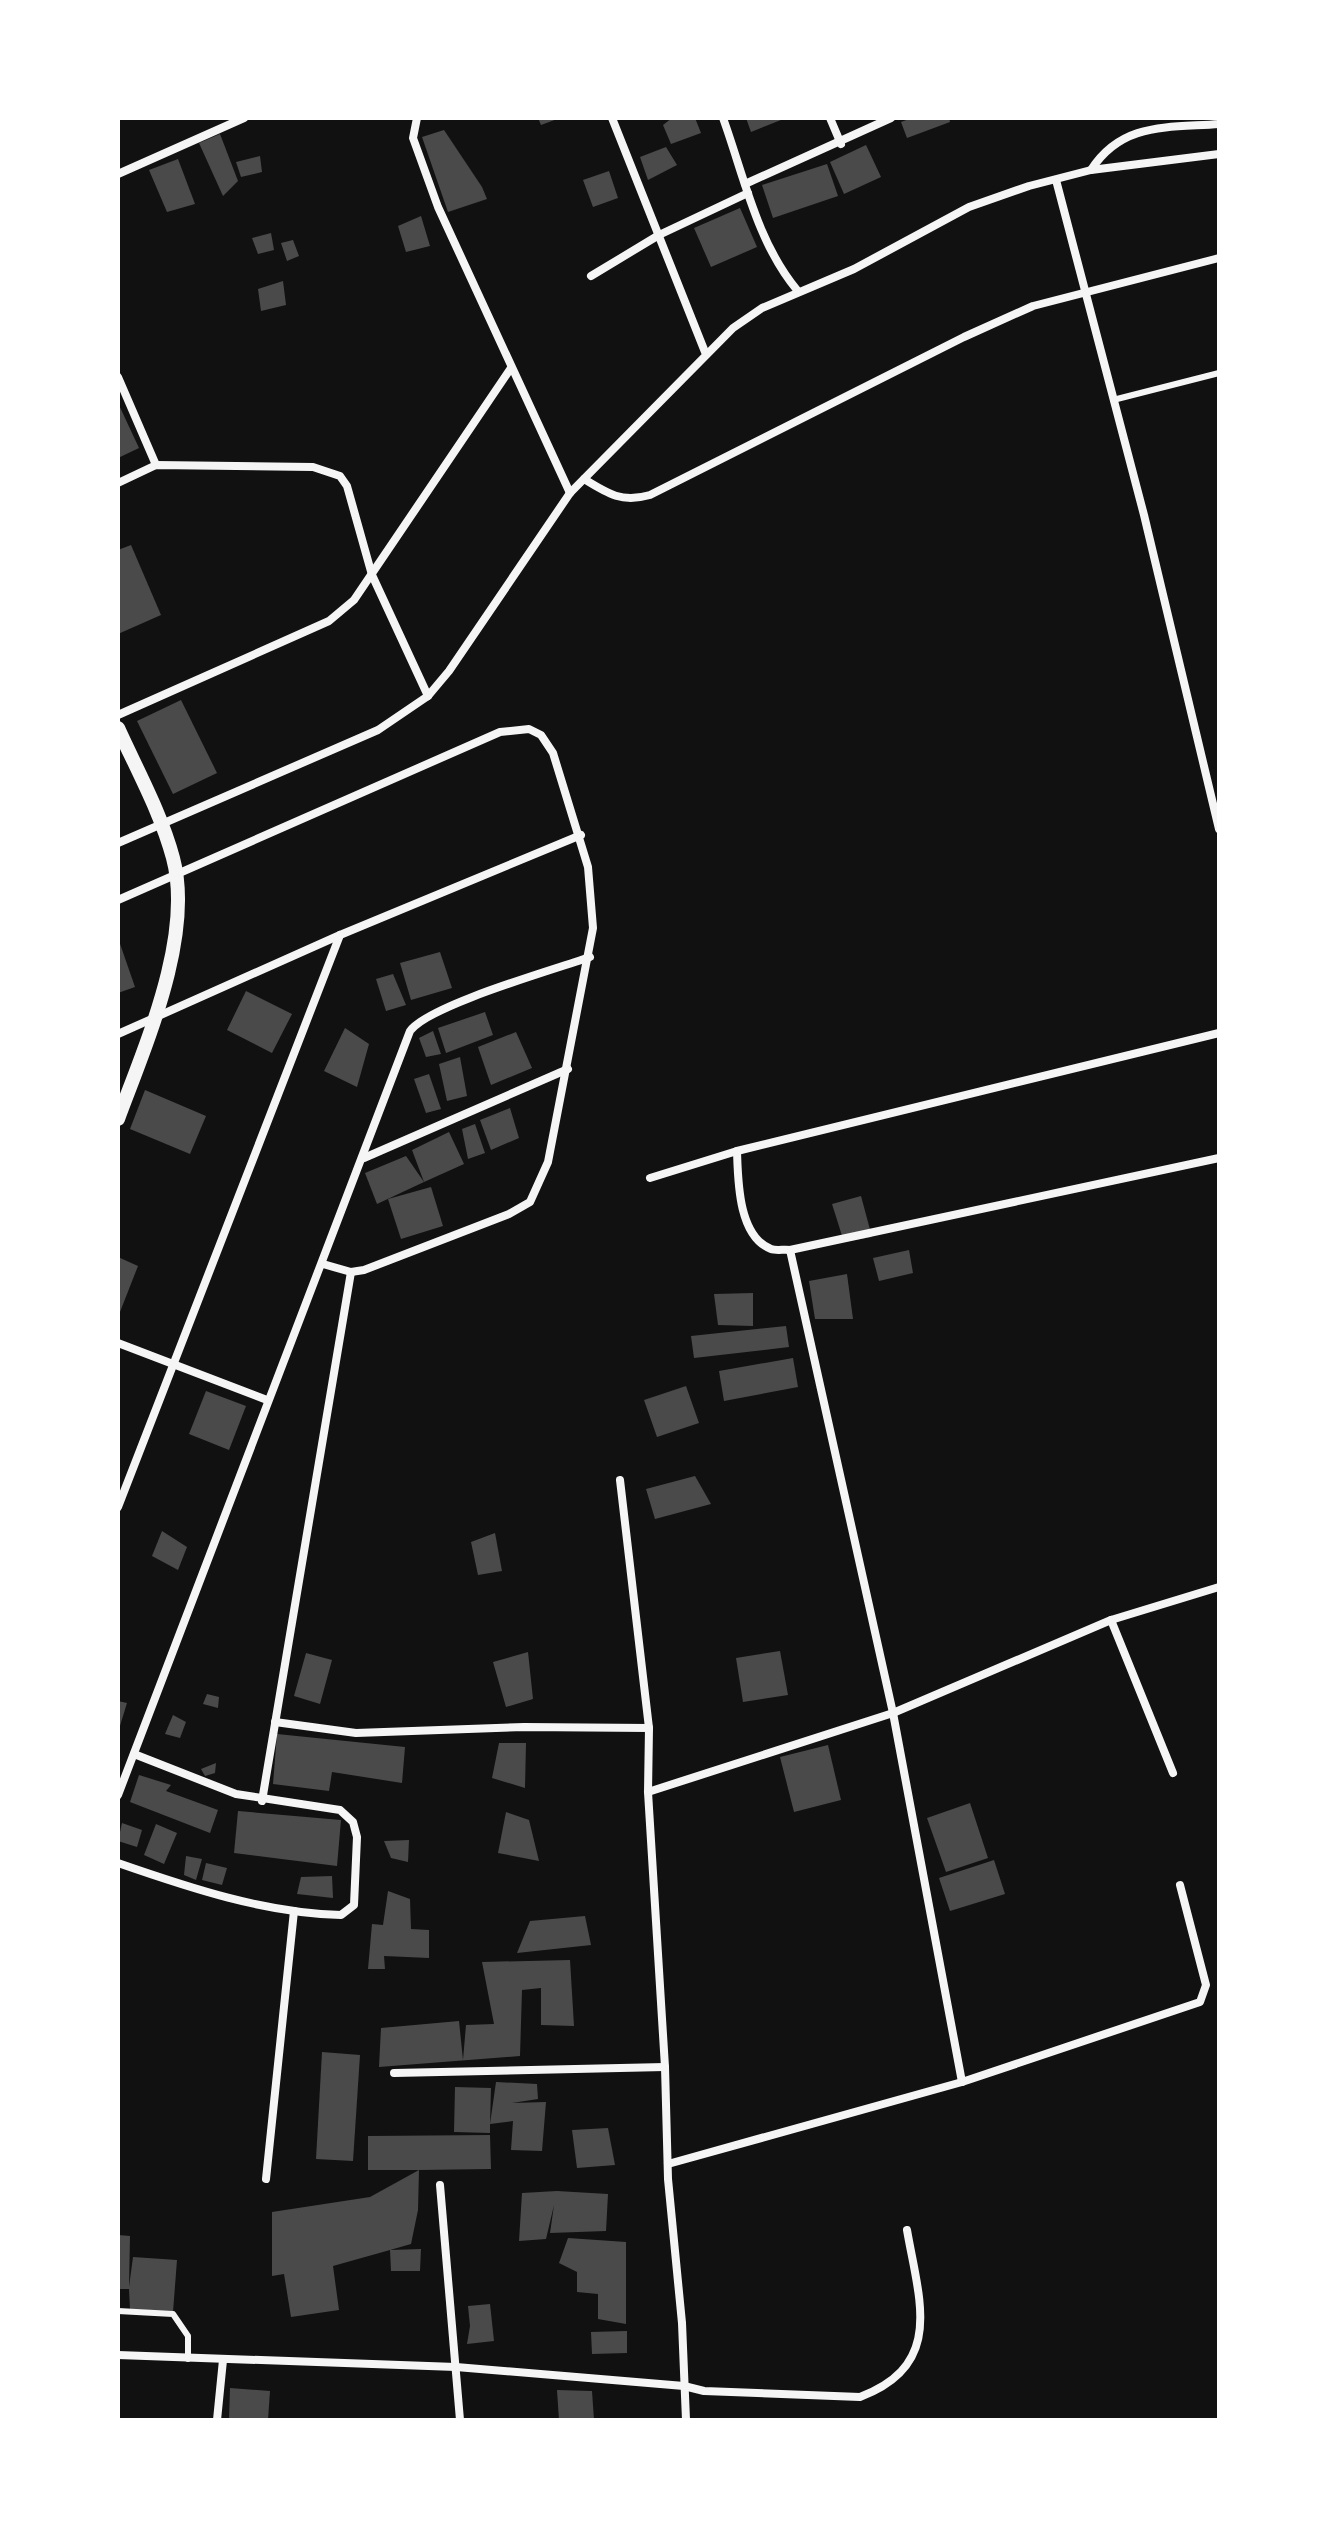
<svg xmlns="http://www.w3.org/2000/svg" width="1337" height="2538" font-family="Figtree,sans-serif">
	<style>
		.building { fill: #4a4a4a }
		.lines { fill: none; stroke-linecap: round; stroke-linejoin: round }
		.service { stroke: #f5f5f5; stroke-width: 6 }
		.minor { stroke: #f5f5f5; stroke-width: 8 }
		.tertiary { stroke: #f5f5f5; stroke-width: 14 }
	</style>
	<rect width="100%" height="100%" fill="#111"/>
	<g class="building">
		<path d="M538,118H560L541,125Z"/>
		<path d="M672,118H695L701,133L671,144L663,125Z"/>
		<path d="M746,118H786L751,132Z"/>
		<path d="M912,118H949L950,122L907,138L901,122Z"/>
		<path d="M444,130L482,187L487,199L448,212L422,137Z"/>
		<path d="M220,134L238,181L223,196L199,143Z"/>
		<path d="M866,145L881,177L844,194L830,162Z"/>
		<path d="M666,147L677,165L648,180L640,157Z"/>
		<path d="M260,156L262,172L241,177L236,162Z"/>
		<path d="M178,159L195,204L167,212L149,170Z"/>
		<path d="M827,164L838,196L773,218L762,185Z"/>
		<path d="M609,171L618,198L593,207L583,180Z"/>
		<path d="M740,208L757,247L711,267L694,228Z"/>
		<path d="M421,216L430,246L406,252L398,226Z"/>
		<path d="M271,233L274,250L258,254L252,238Z"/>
		<path d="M293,240L299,256L287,261L281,243Z"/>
		<path d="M283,281L286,305L261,311L258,289Z"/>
		<path d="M118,403L139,448L118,458Z"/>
		<path d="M131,545L161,615L118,634V550Z"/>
		<path d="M181,700L217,773L173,794L137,721Z"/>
		<path d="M118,938L135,987L118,993Z"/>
		<path d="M440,952L452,988L411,1000L400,963Z"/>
		<path d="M393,974L406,1005L386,1011L376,979Z"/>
		<path d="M246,991L292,1014L272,1053L227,1030Z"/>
		<path d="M485,1012L493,1035L446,1053L438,1028Z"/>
		<path d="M345,1028L369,1044L357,1087L324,1071Z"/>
		<path d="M433,1031L441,1054L426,1057L419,1038Z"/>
		<path d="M516,1032L532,1068L491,1085L478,1047Z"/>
		<path d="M460,1057L467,1096L447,1101L439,1064Z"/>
		<path d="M429,1074L441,1109L426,1113L414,1079Z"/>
		<path d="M145,1090L206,1116L190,1154L130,1129Z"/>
		<path d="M510,1108L519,1138L491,1150L480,1120Z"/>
		<path d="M475,1124L485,1153L468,1159L462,1129Z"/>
		<path d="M449,1132L464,1164L424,1182L412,1150Z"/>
		<path d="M406,1156L424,1182L377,1204L365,1173Z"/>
		<path d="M431,1187L443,1226L401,1239L388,1199Z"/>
		<path d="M861,1196L872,1237L844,1242L832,1204Z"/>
		<path d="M909,1250L913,1273L879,1281L873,1258Z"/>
		<path d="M118,1257L138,1266L118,1317Z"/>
		<path d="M847,1274L853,1319H815L809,1281Z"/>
		<path d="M753,1293V1326L718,1325L714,1294Z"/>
		<path d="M786,1326L789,1347L694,1358L691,1336Z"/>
		<path d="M793,1358L798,1387L724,1401L719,1371Z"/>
		<path d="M686,1386L699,1423L657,1437L644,1400Z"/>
		<path d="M206,1391L246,1406L229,1450L189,1434Z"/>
		<path d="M695,1476L711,1504L655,1519L646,1489Z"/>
		<path d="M162,1531L187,1547L178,1570L152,1556Z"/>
		<path d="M495,1533L502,1571L478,1575L471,1542Z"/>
		<path d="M780,1651L788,1695L743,1702L736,1658Z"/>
		<path d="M528,1652L533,1699L506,1707L493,1662Z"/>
		<path d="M306,1653L332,1660L320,1704L294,1696Z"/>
		<path d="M207,1694L219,1697L218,1708L203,1704Z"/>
		<path d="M118,1701L127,1703L119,1729L118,1728Z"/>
		<path d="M173,1715L186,1722L180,1738L165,1734Z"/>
		<path d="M277,1734L405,1747L402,1783L332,1772L329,1791L273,1784Z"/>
		<path d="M499,1743H526L525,1788L492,1778Z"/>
		<path d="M828,1745L841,1800L794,1812L780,1757Z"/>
		<path d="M216,1763L215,1773L205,1776L201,1769Z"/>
		<path d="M139,1775L171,1785L166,1791L218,1810L210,1833L130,1802Z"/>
		<path d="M970,1803L988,1858L946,1872L927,1818Z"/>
		<path d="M238,1811L341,1820L337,1866L234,1853Z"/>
		<path d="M506,1812L529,1820L539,1861L498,1853Z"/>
		<path d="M122,1823L142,1830L137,1847L118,1841Z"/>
		<path d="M156,1824L177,1833L164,1864L144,1855Z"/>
		<path d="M409,1840L408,1862L391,1858L384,1841Z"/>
		<path d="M186,1856L202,1859L196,1880L184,1875Z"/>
		<path d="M994,1860L1005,1894L950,1911L939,1878Z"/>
		<path d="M206,1863L227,1868L222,1885L202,1880Z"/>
		<path d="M332,1876L333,1898L297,1894L301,1877Z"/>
		<path d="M388,1891L410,1899L411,1929L429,1930V1958L384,1956L385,1969H368L372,1924L383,1925Z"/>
		<path d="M585,1916L591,1945L517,1953L530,1921Z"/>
		<path d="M570,1960L574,2026L541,2025V1988L522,1990L520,2056L379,2067L381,2028L459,2021L463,2060L466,2025L494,2024L482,1962Z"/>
		<path d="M322,2052L360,2055L353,2161L316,2159Z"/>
		<path d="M496,2082L537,2084L538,2099L512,2103L546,2102L542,2151L511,2150L513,2121L490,2124V2133L454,2132L455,2087L491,2088L490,2124Z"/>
		<path d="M608,2128L615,2165L577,2168L572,2130Z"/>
		<path d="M490,2135L491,2169L419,2170L418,2210L411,2244L390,2250L421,2249L420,2271H391L390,2250L333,2266L339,2310L291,2317L284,2274L272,2276V2212L370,2197L419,2170H368V2136Z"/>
		<path d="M557,2191L608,2194L606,2231L550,2233L554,2205L546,2239L519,2241L522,2193Z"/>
		<path d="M118,2235L130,2236L129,2287L133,2257L177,2260L173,2312L130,2309L129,2289H118Z"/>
		<path d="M568,2238L626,2242V2324L598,2319V2294L577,2292V2272L559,2263Z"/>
		<path d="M490,2304L494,2341L467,2344L470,2326L468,2306Z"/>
		<path d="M627,2331V2353L592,2354L591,2332Z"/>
		<path d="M230,2388L270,2391L268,2420H229Z"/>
		<path d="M557,2390L592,2391L594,2420H559Z"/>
	</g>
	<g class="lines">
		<g class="service">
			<path d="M1113,400L1219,373"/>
			<path d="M118,2311L173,2314L188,2336V2359"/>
		</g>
		<g class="minor">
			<path d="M417,118L413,138L438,207L570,493"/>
			<path d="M612,118L705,352"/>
			<path d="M723,118C744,176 757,242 797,290"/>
			<path d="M830,118L841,144"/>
			<path d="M1091,170L1219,154"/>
			<path d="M118,174L244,118"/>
			<path d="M1056,180L1144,515L1219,829"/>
			<path d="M745,184L891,118"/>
			<path d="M591,276L659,235L748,193"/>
			<path d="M118,377L156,465"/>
			<path d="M584,479C608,494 622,503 650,495L964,337L1033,306L1219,258"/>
			<path d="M118,483L156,465L313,467L340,476L347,486L372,575L428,696"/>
			<path d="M118,715L329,621L354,600L511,368"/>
			<path d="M118,843L378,730L428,696L449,671L570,493L733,328L762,308L854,269L969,207L1029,186L1091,170C1122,122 1167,128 1219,124"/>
			<path d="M118,900L500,732L529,729L541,735L553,753L588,867L593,928L548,1162L530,1202L509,1214L364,1270L351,1272L323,1264"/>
			<path d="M118,1034L340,935L581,835"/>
			<path d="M737,1151C738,1180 738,1236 771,1249C776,1251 785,1249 790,1250L1219,1158"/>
			<path d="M364,1158L568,1069"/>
			<path d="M650,1178L737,1151L1219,1033"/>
			<path d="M790,1250L893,1713L962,2082"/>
			<path d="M118,1343L267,1400"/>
			<path d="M620,1480L649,1728L648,1792L665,2067L668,2179L682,2323L686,2420"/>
			<path d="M118,1507L340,935"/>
			<path d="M1111,1620L1173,1773"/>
			<path d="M275,1722L356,1733L524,1727L649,1728"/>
			<path d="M648,1792L893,1713L1111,1620L1219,1587"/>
			<path d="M118,1795L410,1031C429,1005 553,970 590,957"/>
			<path d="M262,1801L351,1272"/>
			<path d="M118,1863C190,1888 265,1913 341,1915L354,1905L357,1837L353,1822L340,1810L236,1794L134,1754"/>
			<path d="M394,2073L665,2067"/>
			<path d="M668,2164L962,2082L1200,2002L1206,1985L1180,1885"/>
			<path d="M266,2179L294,1911"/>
			<path d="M440,2185L460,2420"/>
			<path d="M118,2355L456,2367L684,2386L704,2391L860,2397C945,2365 919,2300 907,2230"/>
			<path d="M217,2420L223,2360"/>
		</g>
		<path class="tertiary" d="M118,728C137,770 161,813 173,858C194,936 145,1046 118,1119"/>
	</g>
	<rect width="1337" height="2538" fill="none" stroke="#ffffff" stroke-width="240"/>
</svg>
